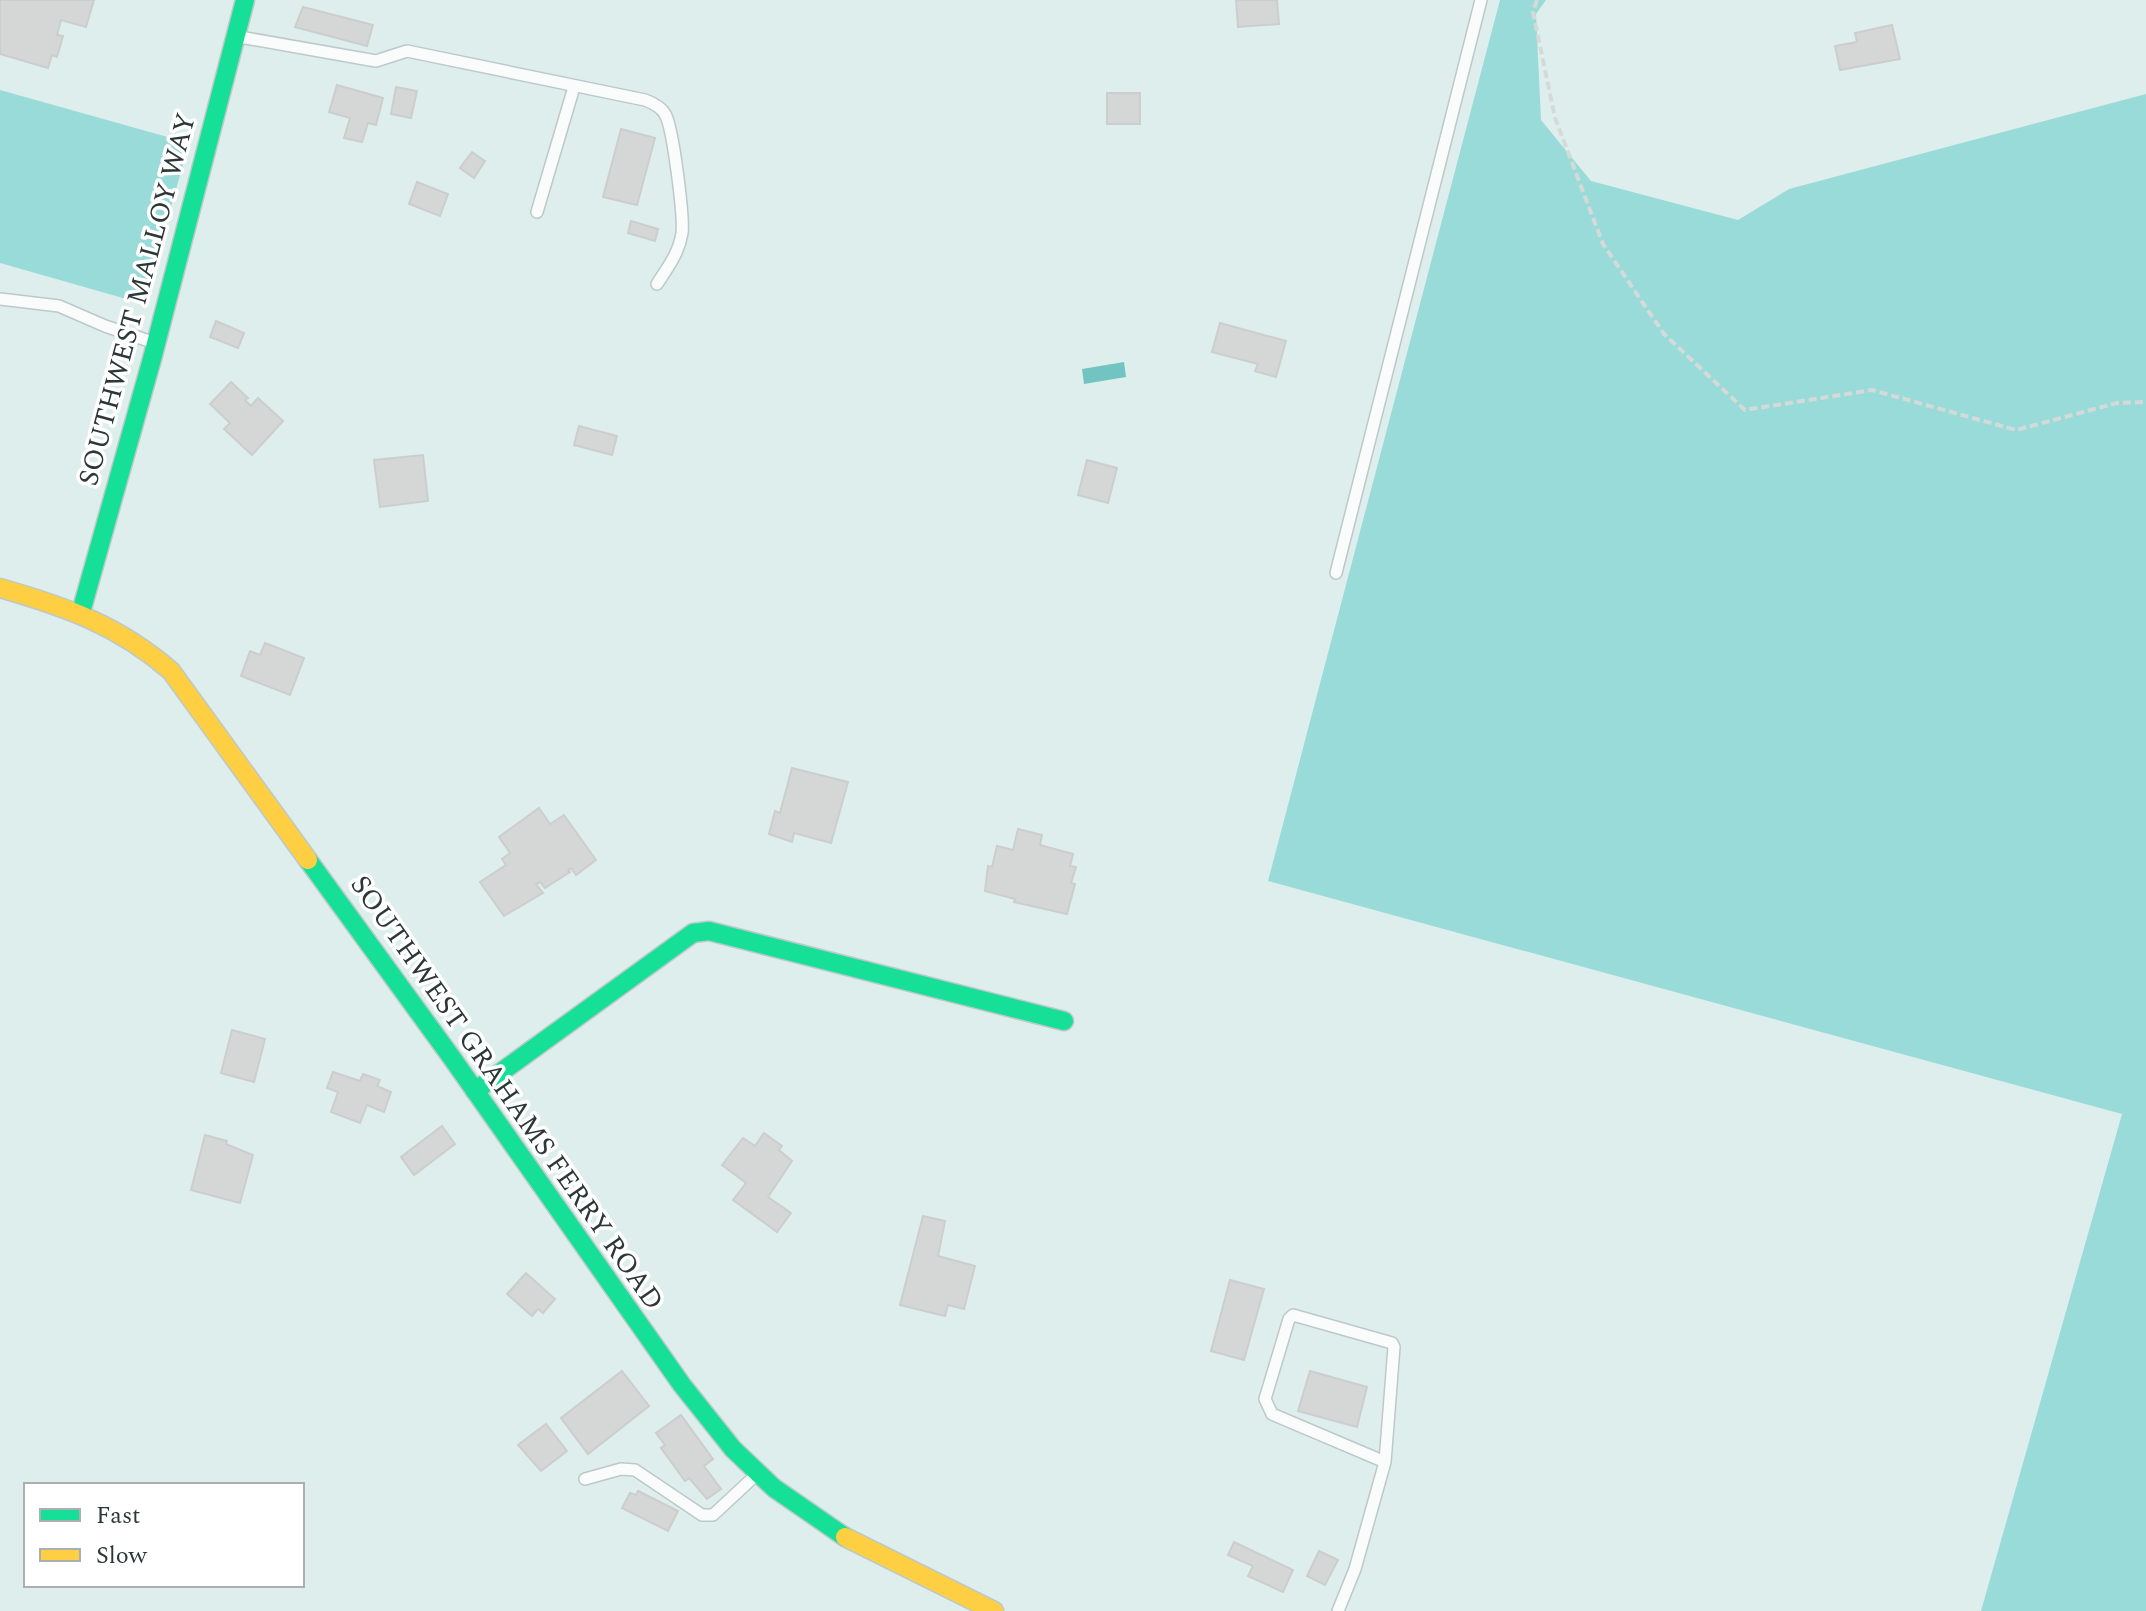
<svg xmlns="http://www.w3.org/2000/svg" width="2146" height="1611" font-family="Spectral,serif">
	<style>
		.forest { fill: #99dbd9 }
		.water { fill: #72c4c2 }
		.building { fill: #d5d7d6; stroke: #cbcecd; stroke-width: 2 }
		.lines { fill: none; stroke-linecap: round; stroke-linejoin: round }
		.lane-casing { stroke: #bcc9c8; stroke-width: 14 }
		.fast-casing { stroke: #bcc9c8; stroke-width: 21 }
		.slow-casing { stroke: #bcc9c8; stroke-width: 21 }
		.path { stroke: #d5dad9; stroke-width: 4; stroke-dasharray: 8 4; stroke-linecap: butt }
		.lane { stroke: #fafcfc; stroke-width: 11 }
		.fast { stroke: #16e098; stroke-width: 18 }
		.slow { stroke: #ffcf43; stroke-width: 18 }
		.labels { text-anchor: middle; stroke-width: 7; stroke-linejoin: round; paint-order: stroke }
		.street-label { font-size: 28px; fill: #2c3837; stroke: #fff }
	</style>
	<rect width="100%" height="100%" fill="#deeeed"/>
	<g class="forest">
		<path d="M1500,0H1546L1536,14L1541,120L1591,181L1738,220L1789,189L2146,94V1611H1981L2122,1114L1268,881Z"/>
		<path d="M0,90L189,143L144,304L0,263Z"/>
	</g>
	<path class="water" d="M1124,362L1126,377L1084,384L1082,369Z"/>
	<g class="building">
		<path d="M0,0H94L86,27L61,20L57,35L63,36L57,57L52,55L48,68L0,54Z"/>
		<path d="M1236,0H1277L1279,24L1238,27Z"/>
		<path d="M303,7L373,25L367,46L295,27Z"/>
		<path d="M1892,25L1900,59L1840,70L1835,46L1857,42L1855,33Z"/>
		<path d="M337,85L383,98L376,125L368,123L362,142L344,138L350,118L329,112Z"/>
		<path d="M396,87L417,91L411,118L391,114Z"/>
		<rect x="1107" y="93" width="33" height="31"/>
		<path d="M621,129L655,138L637,205L603,197Z"/>
		<path d="M472,152L485,161L474,178L460,168Z"/>
		<path d="M417,182L448,194L440,216L409,204Z"/>
		<path d="M631,221L658,229L655,241L628,233Z"/>
		<path d="M216,321L244,333L238,348L210,337Z"/>
		<path d="M1220,323L1286,341L1276,377L1255,371L1258,364L1212,352Z"/>
		<path d="M231,382L248,398L245,400L251,406L258,398L283,421L252,455L224,429L230,423L210,404Z"/>
		<path d="M579,426L617,436L612,455L574,445Z"/>
		<path d="M423,455L428,501L380,507L374,460Z"/>
		<path d="M1087,460L1117,468L1108,503L1078,495Z"/>
		<path d="M265,643L304,658L290,695L241,676L250,651L260,655Z"/>
		<path d="M792,768L848,782L831,843L794,833L792,842L769,834L775,811L780,813Z"/>
		<path d="M539,808L550,824L564,815L596,860L576,875L571,868L568,870L570,872L545,888L540,882L536,884L543,893L504,916L480,882L506,865L502,859L510,853L499,837Z"/>
		<path d="M1018,829L1042,835L1040,845L1073,854L1070,866L1076,867L1071,883L1075,884L1067,914L1014,902L1015,899L985,891L988,866L992,867L997,846L1013,850Z"/>
		<path d="M232,1030L265,1039L254,1082L221,1073Z"/>
		<path d="M333,1072L360,1081L363,1074L380,1080L377,1086L391,1092L384,1112L367,1105L360,1123L331,1112L338,1092L327,1088Z"/>
		<path d="M442,1126L455,1144L414,1175L401,1157Z"/>
		<path d="M764,1133L782,1146L779,1150L792,1161L768,1197L791,1213L777,1232L733,1200L746,1183L722,1165L743,1138L755,1146Z"/>
		<path d="M205,1135L227,1141L226,1144L253,1155L240,1203L191,1190Z"/>
		<path d="M923,1216L945,1221L938,1256L975,1266L964,1309L948,1305L945,1316L900,1305Z"/>
		<path d="M526,1273L555,1299L543,1313L538,1309L532,1316L507,1294Z"/>
		<path d="M1230,1280L1264,1289L1244,1360L1211,1351Z"/>
		<path d="M622,1371L649,1406L588,1454L561,1418Z"/>
		<path d="M1310,1371L1367,1387L1357,1427L1298,1411Z"/>
		<path d="M681,1415L713,1459L704,1466L721,1489L707,1499L689,1478L685,1481L661,1448L665,1445L656,1433Z"/>
		<path d="M546,1424L567,1451L541,1471L518,1445Z"/>
		<path d="M638,1491L678,1511L668,1531L622,1508L630,1493L636,1495Z"/>
		<path d="M1234,1542L1293,1570L1283,1592L1248,1576L1253,1566L1228,1555Z"/>
		<path d="M1319,1551L1338,1560L1325,1585L1307,1576Z"/>
	</g>
	<g class="lines">
		<defs>
			<g id="lane">
				<path d="M240,37L376,61L407,51L645,100C653,103 661,107 665,114C673,127 684,217 682,233C679,253 668,267 657,284"/>
				<path d="M537,212L574,87"/>
				<path d="M0,299L59,306L105,326L155,343"/>
				<path d="M1336,573L1481,0"/>
				<path d="M585,1479L621,1469L635,1470L702,1515H713L757,1474"/>
				<path d="M1338,1611L1355,1569L1385,1462L1394,1347L1392,1343L1293,1315L1289,1319L1265,1399L1272,1414L1385,1462"/>
			</g>
			<g id="fast">
				<path d="M81,612L152,359L245,0"/>
				<path d="M308,860L452,1058L682,1385L733,1449L774,1488L845,1537"/>
				<path d="M475,1091L693,933L709,931L1064,1021"/>
			</g>
			<g id="slow">
				<path d="M0,588C66,607 118,625 171,671L308,860"/>
				<path d="M845,1537L994,1611"/>
			</g>
		</defs>
		<use href="#lane" class="lane-casing"/>
		<use href="#fast" class="fast-casing"/>
		<use href="#slow" class="slow-casing"/>
		<path class="path" d="M1537,0L1533,12L1555,118L1603,244L1664,334L1745,410L1872,390L2016,430L2117,403L2146,402"/>
		<use href="#lane" class="lane"/>
		<use href="#fast" class="fast"/>
		<use href="#slow" class="slow"/>
	</g>
	<g class="labels">
		<g class="street-label">
			<text transform="translate(136 299) rotate(-75)" y="10">SOUTHWEST MALLOY WAY</text>
			<text transform="translate(508 1092) rotate(55)" y="10">SOUTHWEST GRAHAMS FERRY ROAD</text>
		</g>
	</g>
	<rect x="24" y="1483" width="280" height="104" fill="#ffffff" stroke="#abafaf" stroke-width="2"/>
	<rect x="40" y="1509" width="40" height="12" fill="#16e098" stroke="#abafaf" stroke-width="2"/>
	<text x="96" y="1523" font-size="24" fill="#2c3837">Fast</text>
	<rect x="40" y="1549" width="40" height="12" fill="#ffcf43" stroke="#abafaf" stroke-width="2"/>
	<text x="96" y="1563" font-size="24" fill="#2c3837">Slow</text>
</svg>
